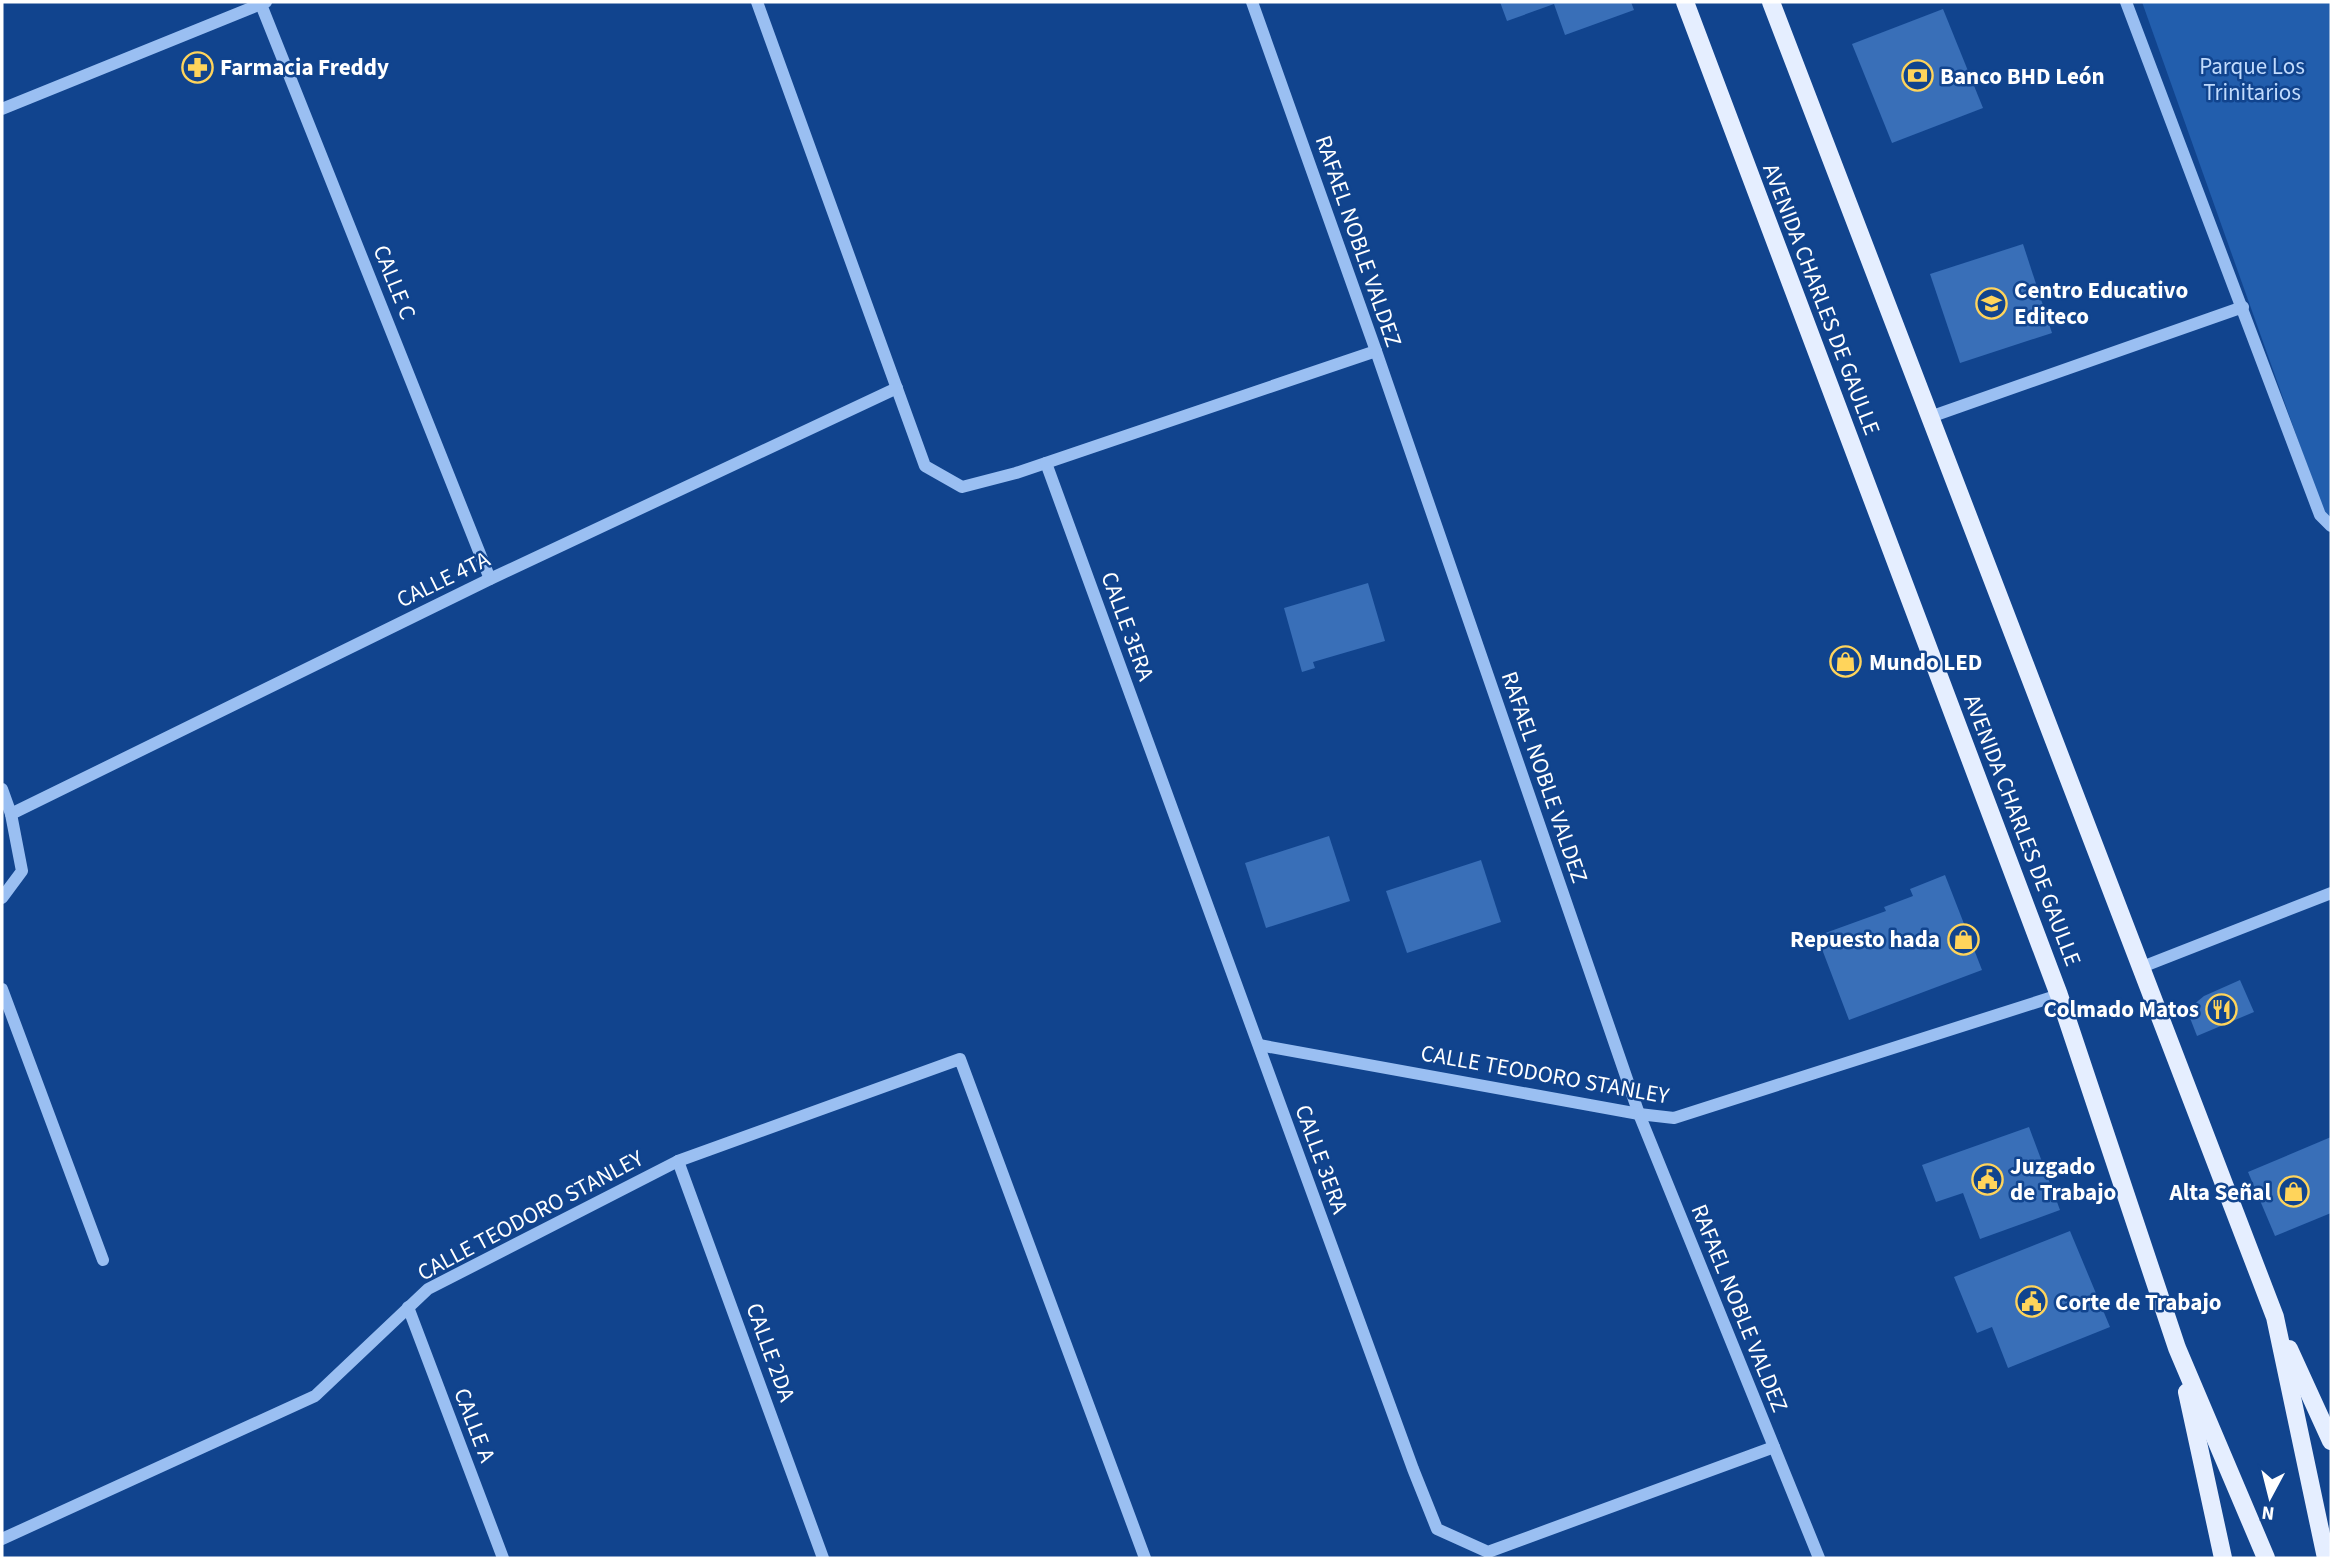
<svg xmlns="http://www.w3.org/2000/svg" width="2333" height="1560" font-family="'Source Sans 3',sans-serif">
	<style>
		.green { fill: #225ead }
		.building { fill: #396fb8 }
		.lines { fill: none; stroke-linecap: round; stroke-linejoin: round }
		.minor { stroke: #9abff2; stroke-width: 12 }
		.major { stroke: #e5eeff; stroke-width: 18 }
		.labels { text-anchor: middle; stroke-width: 5; stroke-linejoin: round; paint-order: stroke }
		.park-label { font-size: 23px; fill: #c1dbfd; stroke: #11448e }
		.poi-label { font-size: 23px; font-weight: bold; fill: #fff; stroke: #11448e; text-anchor: start }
		.street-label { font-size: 23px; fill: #fff; stroke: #11448e }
	</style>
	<rect width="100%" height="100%" fill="#11448e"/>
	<path class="green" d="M2142,2H2331L2330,530Z"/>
	<g class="building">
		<path d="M1500,2H1631L1634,10L1565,35L1554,4L1507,21Z"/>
		<path d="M1943,9L1983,108L1892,143L1852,44Z"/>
		<path d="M2023,244L2052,333L1960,363L1930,274Z"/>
		<path d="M1368,583L1385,641L1313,662L1315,668L1302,672L1284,608Z"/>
		<path d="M1329,836L1350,901L1266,928L1245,863Z"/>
		<path d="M1481,860L1501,922L1407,953L1386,891Z"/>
		<path d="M1945,875L1982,970L1849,1020L1817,936L1886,911L1884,907L1913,896L1910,889Z"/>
		<path d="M2240,980L2254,1012L2197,1036L2190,1018L2192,1006L2204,996Z"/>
		<path d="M2029,1127L2060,1210L1980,1239L1963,1193L1936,1202L1922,1165Z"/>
		<path d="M2331,1137V1213L2275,1236L2248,1172Z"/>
		<path d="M2070,1231L2110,1327L2008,1368L1992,1327L1977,1333L1954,1277Z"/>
	</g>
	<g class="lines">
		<g class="minor">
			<path d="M260,2L490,579"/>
			<path d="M757,2L925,466L962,487L1016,473L1376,351"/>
			<path d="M1252,2L1376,351L1639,1114L1819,1558"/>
			<path d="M2126,2L2320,515L2331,526"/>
			<path d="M2,109L266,2"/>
			<path d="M1930,417L2243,307"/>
			<path d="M1046,463L1413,1469L1437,1529L1488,1552L1774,1447"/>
			<path d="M2,789L11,814L22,871L2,898"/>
			<path d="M11,814L490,579L897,388"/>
			<path d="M2142,967L2331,893"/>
			<path d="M2,989L103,1260"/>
			<path d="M1259,1045L1639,1114L1674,1118L2059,995"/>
			<path d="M678,1161L823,1558"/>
			<path d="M408,1307L503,1558"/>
			<path d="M2,1539L315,1396L428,1289L678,1161L960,1059L1145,1558"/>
		</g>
		<g class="major">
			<path d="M1685,2L2059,995L2177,1348L2266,1558"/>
			<path d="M1771,2L2275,1317L2326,1558"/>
			<path d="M2289,1349L2331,1441"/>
			<path d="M2187,1392L2223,1558"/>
		</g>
	</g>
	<defs>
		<symbol id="pharmacy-ring" viewBox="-11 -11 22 22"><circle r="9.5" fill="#11448e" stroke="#ffd45b" stroke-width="1.5"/><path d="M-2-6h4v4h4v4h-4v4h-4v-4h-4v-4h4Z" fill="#ffd45b"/></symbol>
		<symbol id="bank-ring" viewBox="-11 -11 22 22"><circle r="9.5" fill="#11448e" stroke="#ffd45b" stroke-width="1.5"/><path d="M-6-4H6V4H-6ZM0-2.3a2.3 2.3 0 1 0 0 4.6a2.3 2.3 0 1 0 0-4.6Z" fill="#ffd45b"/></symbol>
		<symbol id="school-ring" viewBox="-11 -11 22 22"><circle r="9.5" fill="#11448e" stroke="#ffd45b" stroke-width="1.5"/><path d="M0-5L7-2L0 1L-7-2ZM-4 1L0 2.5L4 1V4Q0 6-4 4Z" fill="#ffd45b"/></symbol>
		<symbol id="shop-ring" viewBox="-11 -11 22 22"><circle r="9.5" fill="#11448e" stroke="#ffd45b" stroke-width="1.5"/><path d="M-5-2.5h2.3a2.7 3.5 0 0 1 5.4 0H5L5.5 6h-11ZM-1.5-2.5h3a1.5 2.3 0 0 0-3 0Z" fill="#ffd45b"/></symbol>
		<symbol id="restaurant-ring" viewBox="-11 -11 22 22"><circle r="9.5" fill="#11448e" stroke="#ffd45b" stroke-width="1.5"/><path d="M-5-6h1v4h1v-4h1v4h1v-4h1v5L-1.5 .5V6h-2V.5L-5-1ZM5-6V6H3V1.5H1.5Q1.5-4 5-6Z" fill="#ffd45b"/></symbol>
		<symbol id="civic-ring" viewBox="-11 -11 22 22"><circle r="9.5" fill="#11448e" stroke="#ffd45b" stroke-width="1.5"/><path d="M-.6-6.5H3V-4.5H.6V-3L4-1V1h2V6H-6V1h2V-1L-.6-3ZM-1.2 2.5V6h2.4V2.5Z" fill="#ffd45b"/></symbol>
	</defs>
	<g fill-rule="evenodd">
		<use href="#pharmacy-ring" x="180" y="50" width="35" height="35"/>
		<use href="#bank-ring" x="1900" y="58" width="35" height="35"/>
		<use href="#school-ring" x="1974" y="286" width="35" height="35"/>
		<use href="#shop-ring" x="1828" y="644" width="35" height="35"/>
		<use href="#shop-ring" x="1946" y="922" width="35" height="35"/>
		<use href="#restaurant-ring" x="2204" y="992" width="35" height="35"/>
		<use href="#civic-ring" x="1970" y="1162" width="35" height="35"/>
		<use href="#shop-ring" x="2276" y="1174" width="35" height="35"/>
		<use href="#civic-ring" x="2014" y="1284" width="35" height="35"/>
	</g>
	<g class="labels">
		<g class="park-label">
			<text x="2252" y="74">Parque Los<tspan x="2252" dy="26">Trinitarios</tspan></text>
		</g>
		<g class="poi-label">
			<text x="220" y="75">Farmacia Freddy</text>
			<text x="1940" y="84">Banco BHD León</text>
			<text x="2014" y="298">Centro Educativo<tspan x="2014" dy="26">Editeco</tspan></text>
			<text x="1869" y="670">Mundo LED</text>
			<text x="1940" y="947" text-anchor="end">Repuesto hada</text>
			<text x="2199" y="1017" text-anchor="end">Colmado Matos</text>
			<text x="2010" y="1174">Juzgado<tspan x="2010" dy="26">de Trabajo</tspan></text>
			<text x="2271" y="1200" text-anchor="end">Alta Señal</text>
			<text x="2055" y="1310">Corte de Trabajo</text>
		</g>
		<g class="street-label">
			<text transform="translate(1359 241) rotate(71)" y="8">RAFAEL NOBLE VALDEZ</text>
			<text transform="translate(395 282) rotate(68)" y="8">CALLE C</text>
			<text transform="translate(1822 299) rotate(69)" y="8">AVENIDA CHARLES DE GAULLE</text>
			<text transform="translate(443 579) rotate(-26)" y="8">CALLE 4TA</text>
			<text transform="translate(1128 626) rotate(70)" y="8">CALLE 3ERA</text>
			<text transform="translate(1545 777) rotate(71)" y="8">RAFAEL NOBLE VALDEZ</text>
			<text transform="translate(2023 830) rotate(69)" y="8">AVENIDA CHARLES DE GAULLE</text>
			<text transform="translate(1545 1074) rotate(10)" y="8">CALLE TEODORO STANLEY</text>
			<text transform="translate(1322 1159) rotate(70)" y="8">CALLE 3ERA</text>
			<text transform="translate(530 1215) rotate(-28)" y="8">CALLE TEODORO STANLEY</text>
			<text transform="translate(1740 1308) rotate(68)" y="8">RAFAEL NOBLE VALDEZ</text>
			<text transform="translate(771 1352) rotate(70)" y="8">CALLE 2DA</text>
			<text transform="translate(475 1425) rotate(69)" y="8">CALLE A</text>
		</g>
	</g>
	<rect width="2333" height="1560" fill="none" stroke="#ffffff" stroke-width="7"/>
	<g transform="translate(2270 1497) rotate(187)" stroke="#11448e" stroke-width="5" paint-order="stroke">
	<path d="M0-5L12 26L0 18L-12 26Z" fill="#ffffff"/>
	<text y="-10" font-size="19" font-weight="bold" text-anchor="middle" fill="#ffffff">N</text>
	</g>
</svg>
